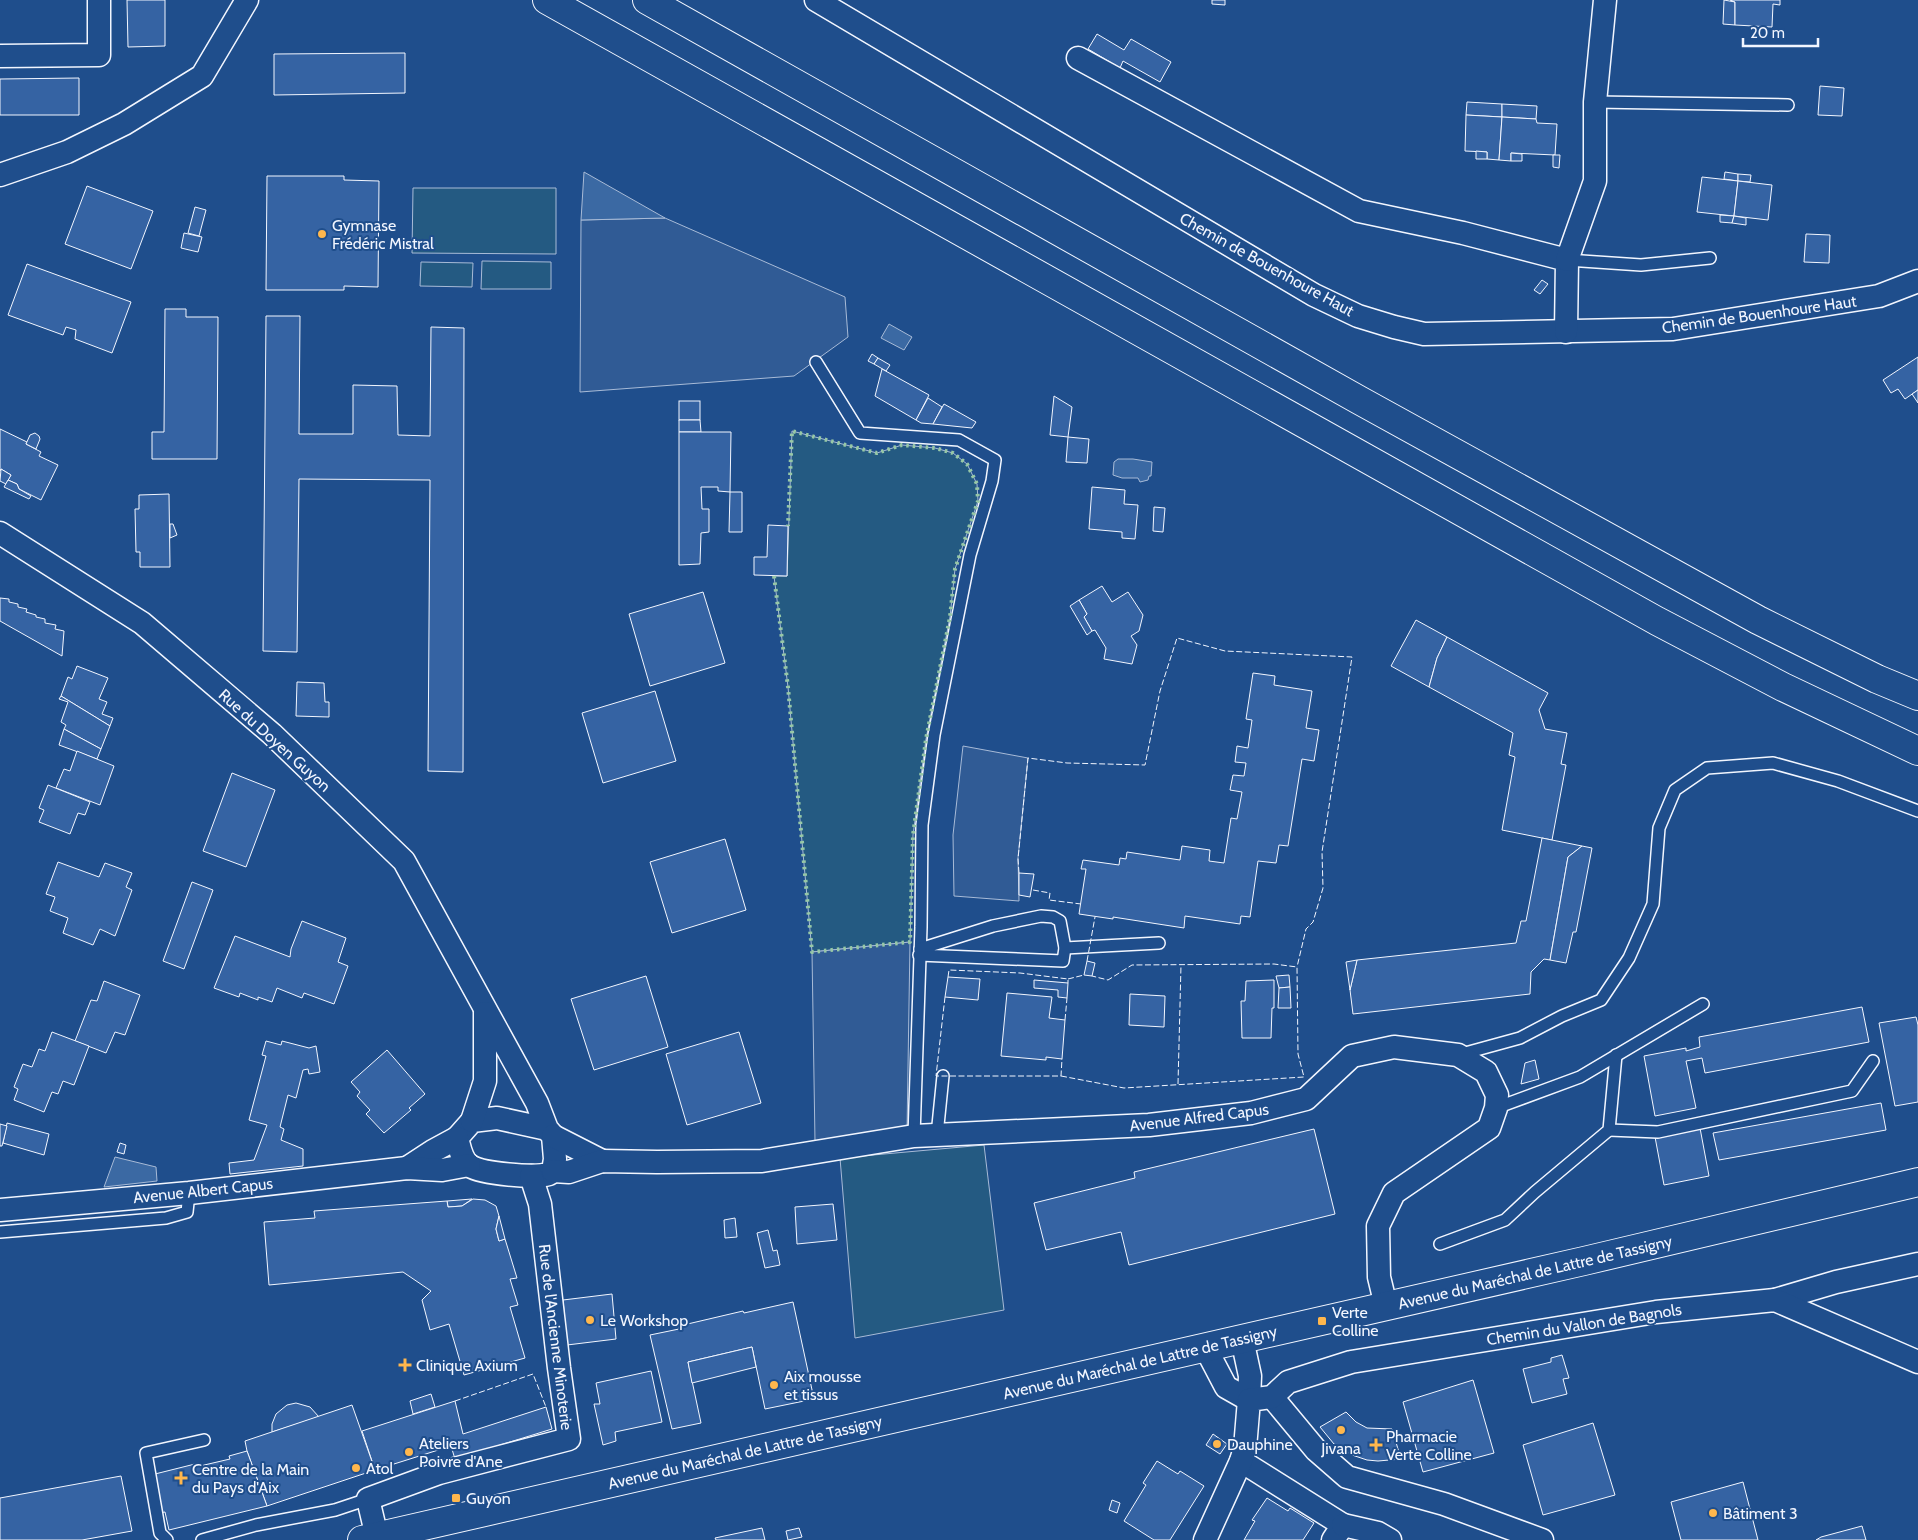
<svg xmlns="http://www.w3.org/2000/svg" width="1918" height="1540" font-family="Cabin,sans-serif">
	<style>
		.green { fill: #245a82; stroke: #a8bbd7 }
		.parking { fill: #305b95; stroke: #a8bbd7 }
		.water { fill: #3b69a3; stroke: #a8bbd7 }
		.building { fill: #3563a3; stroke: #f2f6ff }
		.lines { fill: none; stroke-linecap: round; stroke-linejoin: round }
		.lane-casing { stroke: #f2f6ff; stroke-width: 14 }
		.street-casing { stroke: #f2f6ff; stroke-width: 25 }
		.primary-casing { stroke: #f2f6ff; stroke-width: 30 }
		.highway-casing { stroke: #f2f6ff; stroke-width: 30 }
		.lane { stroke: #1f4e8c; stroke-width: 11 }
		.street { stroke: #1f4e8c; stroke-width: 22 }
		.primary { stroke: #1f4e8c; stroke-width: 28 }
		.highway { stroke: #1f4e8c; stroke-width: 28 }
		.hedge { stroke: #97c8a6; stroke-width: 4; stroke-dasharray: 2.5 4; stroke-linecap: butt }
		.fence { stroke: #f2f6ff; stroke-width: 1; stroke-dasharray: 6 2.5; stroke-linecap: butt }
		.poi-dot { fill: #ffb74d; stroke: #1f4e8c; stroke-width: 2 }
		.labels { text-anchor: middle; stroke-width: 4; stroke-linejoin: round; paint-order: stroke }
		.poi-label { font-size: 16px; fill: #f2f6ff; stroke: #1f4e8c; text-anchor: start }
		.street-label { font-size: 16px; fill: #f2f6ff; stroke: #1f4e8c }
	</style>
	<rect width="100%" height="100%" fill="#1f4e8c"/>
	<g class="green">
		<path d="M413,188H556V254L412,253Z"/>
		<path d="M482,261L551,262V289H481Z"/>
		<path d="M421,262L473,263L472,287L420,286Z"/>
		<path d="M792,431L877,453L902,445L935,448L953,453L967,464L977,484L978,501L955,569L950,617L926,739L913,835L910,942L812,952L788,687L774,576H787Z"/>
		<path d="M984,1145L1004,1310L855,1338L840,1158Z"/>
	</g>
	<g class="parking">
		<path d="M665,218L845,297L848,337L794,376L580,392L581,220Z"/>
		<path d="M963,746L1028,758L1018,858L1019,901L954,896L953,835Z"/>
		<path d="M910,942L907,1130L815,1142L812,952Z"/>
	</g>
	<g class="water">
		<path d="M584,172L665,218L581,220Z"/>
		<path d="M889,324L912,337L904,350L881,338Z"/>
		<path d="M1118,459H1133L1152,462L1151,476H1149L1148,480L1140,482L1138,478H1122L1113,475L1114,462Z"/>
		<path d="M115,1157L156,1167L157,1181L104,1187Z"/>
	</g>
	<g class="building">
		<path d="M127,0H165V46L128,47Z"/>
		<path d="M1212,0H1225V5L1212,4Z"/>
		<path d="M1724,0L1735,2V25L1723,24Z"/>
		<path d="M1730,0H1780V5L1773,4L1772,27L1735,25V2Z"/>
		<path d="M1097,34L1124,50L1131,39L1171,62L1160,82L1123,61L1120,68L1088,49Z"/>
		<path d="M405,53V93L274,95V54Z"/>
		<path d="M79,78V115H0V79Z"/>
		<path d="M1820,86L1844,88L1842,116L1818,115Z"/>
		<path d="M1467,102L1502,104V117L1466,115Z"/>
		<path d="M1502,104L1537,106L1536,119L1502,117Z"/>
		<path d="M1466,115L1502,117L1499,160L1487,159V152L1465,151Z"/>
		<path d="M1502,117L1536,119L1537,123L1557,124L1555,155L1511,153V161L1499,160Z"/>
		<path d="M1476,151L1487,152V159H1476Z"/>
		<path d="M1511,153L1522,154V161H1511Z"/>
		<path d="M1553,155H1560L1559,168L1553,167Z"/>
		<path d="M1725,172L1738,174V181L1724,179Z"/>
		<path d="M1738,174L1751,175L1750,182L1738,181Z"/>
		<path d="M267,176H344V180L379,181L378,287L344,286V290H266Z"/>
		<path d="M1702,177L1738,181L1734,216L1697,212Z"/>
		<path d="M1738,181L1772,185L1768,220L1734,216Z"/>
		<path d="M87,186L153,211L131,269L65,244Z"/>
		<path d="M195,207L206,210L199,236L188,233Z"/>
		<path d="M1720,215L1734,216L1732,223L1720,222Z"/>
		<path d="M1734,216L1746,218V225L1732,223Z"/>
		<path d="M184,233L202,237L198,252L181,248Z"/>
		<path d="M1806,234L1830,235L1829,263L1804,262Z"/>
		<path d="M27,264L131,302L112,353L75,339L76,330L66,327L63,335L8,315Z"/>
		<path d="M1542,280L1548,284L1540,294L1534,290Z"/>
		<path d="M165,309H186V317H218L217,459H152V432H164Z"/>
		<path d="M266,316H300L299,434H353V385L397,386L398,435L430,436L431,327L464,328L463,772L428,771L430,480L299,479L297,652L263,651Z"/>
		<path d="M872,354L878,358L874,364L868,361Z"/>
		<path d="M1918,357V390L1905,399L1898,389L1891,393L1883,380Z"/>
		<path d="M878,358L890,365L886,371L874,364Z"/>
		<path d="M882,369L929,395L916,420L875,396Z"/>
		<path d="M1918,390V403L1912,394Z"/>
		<path d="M1054,396L1072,407L1068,437L1050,435Z"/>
		<path d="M928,398L942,407L933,424L921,423L916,420Z"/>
		<rect x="679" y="401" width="21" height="19"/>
		<path d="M944,404L976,422L972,428L933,424Z"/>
		<path d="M679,420H700L701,432H679Z"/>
		<path d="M0,429L27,442L26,444L41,452L39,456L58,465L41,500L19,489L17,484L8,480L11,475L1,469L0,471Z"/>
		<path d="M679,432H731L730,492L718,491V487H701L702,509H709V532L701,533L700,564L679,565Z"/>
		<path d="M35,433L39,436L40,439L36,449L26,444L30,435Z"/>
		<path d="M1068,437L1089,439L1087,463L1066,462Z"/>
		<path d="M1,469L11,475L6,484L0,481Z"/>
		<path d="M8,480L17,484L19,489L31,496L29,499L4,487Z"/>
		<path d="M1092,487L1125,490L1124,504L1138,505L1135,539L1122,538V532L1089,529Z"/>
		<path d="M730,492H742V532H729Z"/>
		<path d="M169,494L170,567H140V552H136L135,509H139V495Z"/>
		<path d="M1154,507L1165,508L1163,532L1153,531Z"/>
		<path d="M170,524H173L177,535L170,538Z"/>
		<path d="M768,525L788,526L787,576L754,575V557H767Z"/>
		<path d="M1102,586L1112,602L1128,592L1143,615L1139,631L1131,636L1137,645L1132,664L1104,659L1106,648L1095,630L1092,631L1084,617L1087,614L1079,600Z"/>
		<path d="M703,592L725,663L650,686L629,614Z"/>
		<path d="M0,598L9,599V602L18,604V607L27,609L26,612L36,615V617L45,619V623L56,625L55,629L64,631L62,656L0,621Z"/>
		<path d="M1079,600L1087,614L1084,617L1092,631L1087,635L1070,606Z"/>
		<path d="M1416,620L1447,637L1437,658L1429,687L1391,666Z"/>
		<path d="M1447,637L1548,693L1539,710L1545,729L1567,733L1561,764L1566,765L1552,840L1502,830L1515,757L1509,755L1513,733L1429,687L1437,658Z"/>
		<path d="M77,666L108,678L99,699L107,702L102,714L113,718L110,726L61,696L68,677L72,679Z"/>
		<path d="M1253,673L1275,676L1274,685L1312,691L1306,728L1319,730L1314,761L1302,759L1288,846L1279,845L1276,863L1258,861L1250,917L1241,916L1240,924L1185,916L1184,928L1113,917V919L1079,914L1086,869H1081L1083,860L1119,865L1120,858L1126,859L1127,852L1180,860L1182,846L1210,850L1209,861L1224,863L1231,818L1237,819L1242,792L1230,790L1233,775L1244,776L1246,763L1235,762L1237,746L1248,748L1252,720L1246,719Z"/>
		<path d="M297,682L324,683L325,702H329V717L296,716Z"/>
		<path d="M655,691L676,761L603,783L582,713Z"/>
		<path d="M61,696L110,726L101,749L64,729L66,725L61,722L68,702L59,699Z"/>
		<path d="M64,729L101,749L97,759L59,745Z"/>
		<path d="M77,751L114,766L100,805L56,788L64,769L70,771Z"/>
		<path d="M232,773L275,790L246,867L203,851Z"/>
		<path d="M48,785L90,802L85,815L78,813L70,834L39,822L44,810L39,808Z"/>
		<path d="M1542,838L1582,846L1568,857L1550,960L1544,959L1531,972L1530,994L1353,1014L1350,990L1357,960L1516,943L1521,921H1526Z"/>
		<path d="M725,839L746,910L672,933L650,862Z"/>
		<path d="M1582,846L1592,848L1576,932H1573L1566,963L1550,960L1568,857Z"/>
		<path d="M58,862L99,877L105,863L132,873L126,887L132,890L115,936L100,929L93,945L63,933L68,918L50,911L55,897L46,894Z"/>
		<path d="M1019,873L1034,874L1030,897L1019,895Z"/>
		<path d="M192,882L213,890L184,969L163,961Z"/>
		<path d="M302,921L346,938L338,962L348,966L334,1004L304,993L302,998L277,988L272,1002L258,997V1000L240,993L239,997L214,988L235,936L290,957L291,949Z"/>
		<path d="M1357,960L1350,990L1346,962Z"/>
		<path d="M1087,961L1095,963L1092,976L1084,975Z"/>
		<path d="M1289,975L1290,987L1279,988L1276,976Z"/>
		<path d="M646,976L668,1047L594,1070L571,999Z"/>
		<path d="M948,977L980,979L978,1000L945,997Z"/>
		<path d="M1034,980L1068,983L1067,998L1058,997V990L1034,988Z"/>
		<path d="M1274,980V1008H1272L1271,1038H1242L1241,1001H1245L1246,981Z"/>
		<path d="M104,981L140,995L125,1035L115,1032L106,1053L75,1041L91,1000L97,1001Z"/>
		<path d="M1290,987L1291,1008H1278L1279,988Z"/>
		<path d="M1007,993L1052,997L1049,1018L1065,1020L1062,1059L1046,1057V1060L1001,1056Z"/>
		<path d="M1130,994L1165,996L1164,1027L1129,1025Z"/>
		<path d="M1862,1007L1869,1042L1705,1073L1702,1058L1686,1061L1696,1108L1655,1116L1644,1056L1686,1048V1051L1700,1047L1699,1037Z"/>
		<path d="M1916,1017L1918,1025V1102L1895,1106L1879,1023Z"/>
		<path d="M52,1032L89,1046L74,1085L63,1081L58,1094L52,1092L44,1112L14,1100L18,1089L14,1087L23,1064L32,1067L39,1049L45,1051Z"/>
		<path d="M739,1032L761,1103L687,1125L666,1054Z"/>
		<path d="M266,1041L281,1045L282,1041L309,1048L316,1046L320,1072L309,1074L308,1069L303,1070L296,1098L288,1095L280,1127L284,1129L281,1140L303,1149V1166L230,1174L229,1163L254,1160L267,1125L249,1120L266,1056L262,1055Z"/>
		<path d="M387,1050L425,1094L409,1108L411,1110L384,1133L366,1114L370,1110L357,1096L360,1092L351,1082Z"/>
		<path d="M1535,1060L1539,1079L1521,1084L1525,1063Z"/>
		<path d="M1881,1103L1886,1130L1719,1160L1713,1133Z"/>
		<path d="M7,1123L49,1134L44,1155L3,1143Z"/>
		<path d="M0,1124L7,1126L2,1146H0Z"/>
		<path d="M1700,1128L1709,1176L1664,1185L1655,1137Z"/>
		<path d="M1314,1129L1335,1214L1129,1265L1121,1232L1046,1250L1034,1203L1135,1178L1134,1172Z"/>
		<path d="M120,1143L126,1145L124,1154L117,1152Z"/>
		<path d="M472,1199L462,1206L448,1207L447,1201Z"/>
		<path d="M473,1199L485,1200L496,1206L499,1216L496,1229L499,1241L505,1239L517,1278L510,1279L518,1305L510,1307L525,1358L464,1375L449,1324L430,1330L422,1300L431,1291L403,1272L269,1285L264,1222L315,1218L314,1211L447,1201L448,1207L462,1206Z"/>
		<path d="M833,1204L837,1240L797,1244L795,1207Z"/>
		<path d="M499,1216L505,1239L499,1241L496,1229Z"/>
		<path d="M735,1218L737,1237L725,1238L724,1220Z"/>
		<path d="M768,1230L773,1251L777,1250L780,1265L765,1268L757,1233Z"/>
		<path d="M612,1294L616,1339L567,1345L563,1300Z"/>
		<path d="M793,1302L814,1399L765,1409L752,1347L688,1362L701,1423L672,1429L650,1335L679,1329V1326L743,1311L744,1313Z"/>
		<path d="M752,1347L756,1367L692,1383L688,1362Z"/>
		<path d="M1562,1355L1569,1378L1563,1379L1567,1394L1532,1403L1523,1369L1551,1362V1358Z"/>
		<path d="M651,1371L662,1422L615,1432L616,1441L603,1445L594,1404H600L596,1383Z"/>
		<path d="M1473,1380L1494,1453L1423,1472L1403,1402Z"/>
		<path d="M431,1394L435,1407L413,1414L410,1401Z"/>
		<path d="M455,1401L463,1434L546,1407L552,1429L455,1459L451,1446L375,1470L362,1431Z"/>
		<path d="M296,1403L310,1407L319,1417L272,1432V1424L276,1414L287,1405Z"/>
		<path d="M352,1405L375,1470L267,1506L247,1451L245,1441Z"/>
		<path d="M1346,1412L1356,1422L1367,1428L1392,1429L1401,1459L1378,1461L1367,1460L1352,1455L1334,1444L1320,1427Z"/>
		<path d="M1593,1423L1615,1495L1543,1515L1523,1445Z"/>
		<path d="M1213,1434L1227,1444L1220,1454L1206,1445Z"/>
		<path d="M247,1451L267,1506L169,1530L165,1512L159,1513L151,1475L199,1463L200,1466L230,1459L229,1456Z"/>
		<path d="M1157,1461L1178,1474L1180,1471L1204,1486L1170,1540H1154L1124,1521L1146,1485L1143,1483Z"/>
		<path d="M121,1476L132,1531L82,1540H0V1498Z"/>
		<path d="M1743,1482L1758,1540H1681L1671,1502Z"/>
		<path d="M1267,1498L1288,1511L1290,1508L1314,1523L1303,1540H1244L1255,1521L1252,1520Z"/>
		<path d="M1112,1500L1120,1503L1117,1513L1109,1510Z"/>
		<path d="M1862,1526L1866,1540H1816L1821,1537Z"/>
		<path d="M762,1528L765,1540H716L715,1538Z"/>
		<path d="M799,1528L802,1537L788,1540L786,1531Z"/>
	</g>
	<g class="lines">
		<defs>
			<g id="lane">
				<path d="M1595,102L1788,105"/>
				<path d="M1567,260L1641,265L1710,258"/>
				<path d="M816,362L860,433L959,440L995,460L992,481L970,555L934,735L922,825L921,927L914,1136"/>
				<path d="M1065,948L1159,943"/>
				<path d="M919,955L1063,961L1065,948L1060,921L1053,917L1041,916L993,926L920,949"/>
				<path d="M1458,1055L1520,1038L1562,1016L1601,1000L1629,958L1653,904L1659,828L1675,790L1707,768L1773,763L1838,781L1918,811"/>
				<path d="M1496,1108L1580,1077L1703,1004"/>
				<path d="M1609,1130L1658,1132L1852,1091L1873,1061"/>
				<path d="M937,1135L943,1076"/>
				<path d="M0,1232L166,1218L187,1212L189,1193"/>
				<path d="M1440,1244L1505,1220L1535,1192L1609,1130L1616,1055"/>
				<path d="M167,1540L160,1533L146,1453L204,1440"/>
				<path d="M202,1540L256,1525L335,1510L368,1499"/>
			</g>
			<g id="street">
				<path d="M816,0L1314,295L1358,316L1394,327L1424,334L1673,329L1879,296L1918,281"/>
				<path d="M0,56L99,55V0"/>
				<path d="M1078,58L1359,211L1463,233L1567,260L1566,332"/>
				<path d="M0,175L67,152L124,124L202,76L247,0"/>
				<path d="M1567,260L1595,181V102L1605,0"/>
				<path d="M0,533L142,623L272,734L404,861L537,1103L547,1129L553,1136L555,1159L553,1171L549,1174C534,1178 483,1174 470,1166C461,1160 460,1148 457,1138L472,1121L497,1118L547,1129"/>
				<path d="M472,1121L485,1081V1013"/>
				<path d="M553,1136L602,1161"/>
				<path d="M407,1168L433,1151L457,1138"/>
				<path d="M553,1171L569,1172L602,1161L657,1162L762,1161L914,1136L1149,1125L1251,1113L1306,1099L1352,1056L1394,1047L1458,1055L1486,1072L1497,1095L1496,1108L1489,1128L1394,1193L1378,1226L1379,1277L1386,1306"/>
				<path d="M0,1210L189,1193L407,1168L442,1170L469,1165"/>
				<path d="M1775,1300L1836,1282L1918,1264"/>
				<path d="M1205,1347L1226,1387L1249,1400L1250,1376L1242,1339"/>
				<path d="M1272,1397L1316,1450L1347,1477L1444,1504L1542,1540"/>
				<path d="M1241,1461L1343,1525L1333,1540"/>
				<path d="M1343,1525L1378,1533L1390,1540"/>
				<path d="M377,1537L368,1499L439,1473L569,1439L559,1368L540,1204L531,1176"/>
				<path d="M1205,1540L1241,1461L1245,1448L1249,1400L1272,1397L1288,1382L1351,1362L1656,1312L1775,1300L1918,1362"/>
			</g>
			<path id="primary" d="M362,1540L1584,1261L1918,1182"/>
			<g id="highway">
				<path d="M547,0L1657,621L1783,687L1918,751"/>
				<path d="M647,0L1359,400L1758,620L1877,679L1918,696"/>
			</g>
		</defs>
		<use href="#lane" class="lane-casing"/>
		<use href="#street" class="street-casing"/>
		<use href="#primary" class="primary-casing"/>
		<use href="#highway" class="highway-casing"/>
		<use href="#lane" class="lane"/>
		<use href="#street" class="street"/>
		<use href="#primary" class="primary"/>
		<use href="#highway" class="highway"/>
		<path class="hedge" d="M774,576L788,687L812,952L910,942L913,835L926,739L950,617L955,569L978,501L977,484L967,464L953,453L935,448L902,445L877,453L792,431L788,526"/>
		<g class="fence">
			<path d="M1019,873L1018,859L1028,758L1067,763L1145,765L1160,691L1177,638L1225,651L1352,657L1322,852L1323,888L1313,922L1306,929L1297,967"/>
			<path d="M1033,890L1050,893L1049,900L1081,904"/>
			<path d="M1087,961L1095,917"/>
			<path d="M948,977L949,970L1020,973L1068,979V983"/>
			<path d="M1068,979L1084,975"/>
			<path d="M945,997L936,1076H1061L1062,1059"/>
			<path d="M1065,1020L1067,998"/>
			<path d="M1061,1076L1124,1088L1304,1077L1298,1054L1297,967L1274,964L1132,965L1108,980L1092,976"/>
			<path d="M1178,1084L1181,965"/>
			<path d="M455,1401L533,1374L546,1407"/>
		</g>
	</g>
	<g class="poi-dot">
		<circle cx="322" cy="234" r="5"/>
		<circle cx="590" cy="1320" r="5"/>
		<rect x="1317" y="1316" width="10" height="10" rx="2.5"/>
		<path d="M402.5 1357.5h5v5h5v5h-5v5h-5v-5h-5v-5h5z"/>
		<circle cx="774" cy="1385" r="5"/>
		<circle cx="1341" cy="1430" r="5"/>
		<circle cx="1217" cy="1444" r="5"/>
		<path d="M1373.5 1437.5h5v5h5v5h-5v5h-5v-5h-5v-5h5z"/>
		<circle cx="409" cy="1452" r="5"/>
		<circle cx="356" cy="1468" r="5"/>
		<path d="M178.5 1470.5h5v5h5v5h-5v5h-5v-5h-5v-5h5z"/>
		<rect x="451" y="1493" width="10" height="10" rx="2.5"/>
		<circle cx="1713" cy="1513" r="5"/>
	</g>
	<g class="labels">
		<g class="poi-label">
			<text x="332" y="231">Gymnase<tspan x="332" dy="18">Frédéric Mistral</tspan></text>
			<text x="1332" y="1318">Verte<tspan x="1332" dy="18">Colline</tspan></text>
			<text x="600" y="1326">Le Workshop</text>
			<text x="416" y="1371">Clinique Axium</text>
			<text x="784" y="1382">Aix mousse<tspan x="784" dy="18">et tissus</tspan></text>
			<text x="1386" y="1442">Pharmacie<tspan x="1386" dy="18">Verte Colline</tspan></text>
			<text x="419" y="1449">Ateliers<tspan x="419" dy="18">Poivre d'Ane</tspan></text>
			<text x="1227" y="1450">Dauphine</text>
			<text x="1341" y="1454" text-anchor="middle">Jivana</text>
			<text x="366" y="1474">Atol</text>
			<text x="192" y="1475">Centre de la Main<tspan x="192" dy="18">du Pays d'Aix</tspan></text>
			<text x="466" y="1504">Guyon</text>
			<text x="1723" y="1519">Bâtiment 3</text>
		</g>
		<g class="street-label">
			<text transform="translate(1267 264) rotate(29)" y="6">Chemin de Bouenhoure Haut</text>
			<text transform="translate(1759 314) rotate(-8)" y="6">Chemin de Bouenhoure Haut</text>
			<text transform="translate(275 740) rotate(42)" y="6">Rue du Doyen Guyon</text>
			<text transform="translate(1199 1117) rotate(-7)" y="6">Avenue Alfred Capus</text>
			<text transform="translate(203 1190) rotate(-6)" y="6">Avenue Albert Capus</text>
			<text transform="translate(1535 1272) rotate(-13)" y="6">Avenue du Maréchal de Lattre de Tassigny</text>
			<text transform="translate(1584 1324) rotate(-9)" y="6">Chemin du Vallon de Bagnols</text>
			<text transform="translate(556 1337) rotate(83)" y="6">Rue de l'Ancienne Minoterie</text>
			<text transform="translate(1140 1362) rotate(-13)" y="6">Avenue du Maréchal de Lattre de Tassigny</text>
			<text transform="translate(745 1452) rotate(-13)" y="6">Avenue du Maréchal de Lattre de Tassigny</text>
		</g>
	</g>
	<path d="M1743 38v8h75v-8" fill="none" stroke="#f2f6ff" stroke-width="2.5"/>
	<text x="1750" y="38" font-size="15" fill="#f2f6ff" stroke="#1f4e8c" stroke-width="4" paint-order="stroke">20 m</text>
</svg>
